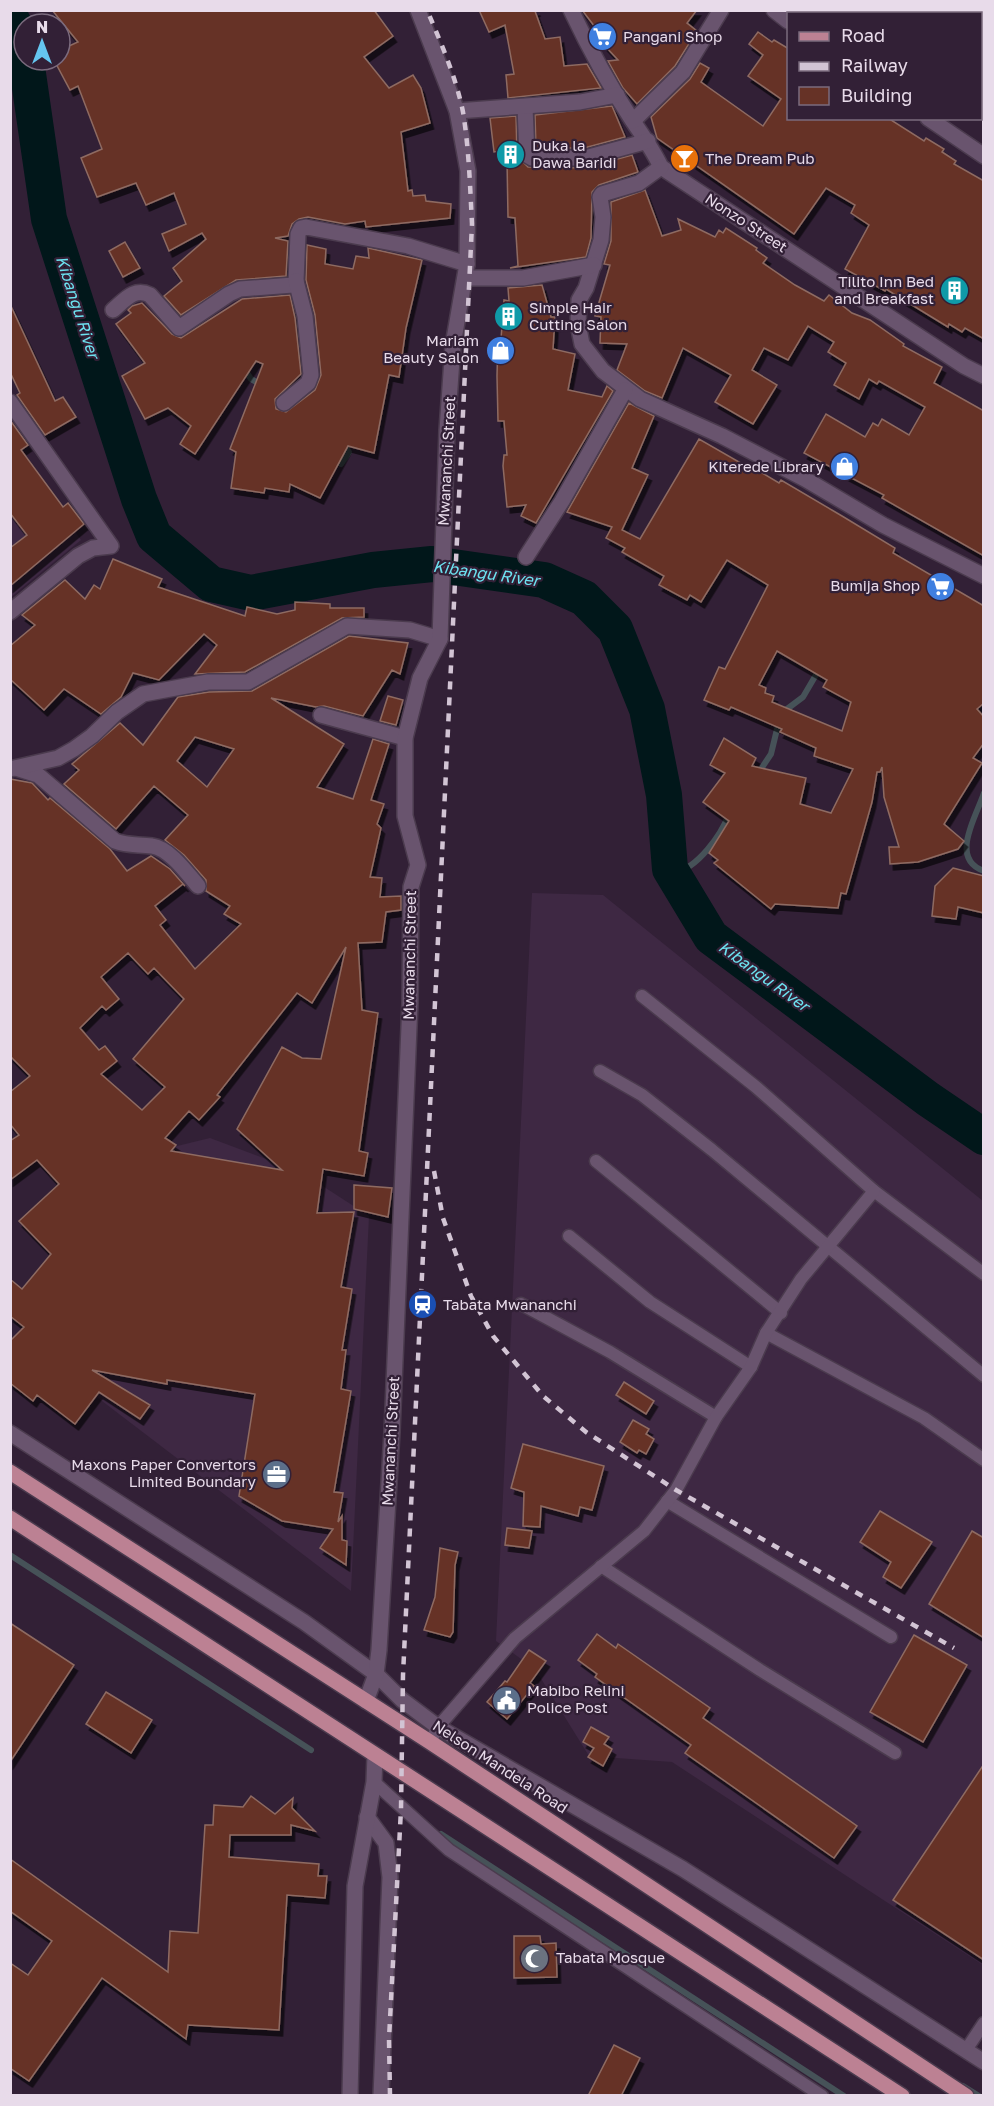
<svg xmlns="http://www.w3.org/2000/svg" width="994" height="2106" font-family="'Golos Text',sans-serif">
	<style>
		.built { fill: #3e2843 }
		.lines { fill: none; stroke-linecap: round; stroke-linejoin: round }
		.stream { stroke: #465258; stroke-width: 6 }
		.river { stroke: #01171a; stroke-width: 36 }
		.building { fill: #663226; stroke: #8e6b62; stroke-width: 1.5; fill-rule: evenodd; filter: url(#shadow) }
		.lane-casing { stroke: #4b3b4e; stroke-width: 15 }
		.street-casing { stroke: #4b3b4e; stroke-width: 18 }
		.primary-casing { stroke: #4b3b4e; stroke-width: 18 }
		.lane { stroke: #69546e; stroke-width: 12 }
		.street { stroke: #69546e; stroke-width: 15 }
		.primary { stroke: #bc8193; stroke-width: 15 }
		.rail { stroke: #d2c4d4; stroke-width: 4.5; stroke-dasharray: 8 8; stroke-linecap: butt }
		.labels { text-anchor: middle; stroke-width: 4.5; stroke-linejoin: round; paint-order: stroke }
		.poi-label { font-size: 15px; fill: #e8dbea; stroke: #322036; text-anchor: start }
		.street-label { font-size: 15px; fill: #e8dbea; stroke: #322036 }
		.water-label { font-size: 16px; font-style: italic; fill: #6de3f1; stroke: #322036 }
	</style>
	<defs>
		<filter id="shadow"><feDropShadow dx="3.5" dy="6" stdDeviation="0" flood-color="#0009"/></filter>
	</defs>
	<rect width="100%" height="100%" fill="#322036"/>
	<g class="built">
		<path d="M10,443L81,540L11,597H10Z"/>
		<path d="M532,893L603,895L983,1201V1965L672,1762L589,1756L535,1669L496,1641Z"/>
		<path d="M210,1138L301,1172L369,1216L351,1591L43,1356L173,1147Z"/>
	</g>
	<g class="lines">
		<g class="stream">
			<path d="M980,33L984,29"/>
			<path d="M243,367L251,379L262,385"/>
			<path d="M341,464L349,452L342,443"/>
			<path d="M783,712L803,697L820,668"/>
			<path d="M757,775L771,754L779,721"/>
			<path d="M984,793C976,817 949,859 984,871"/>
			<path d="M670,869L674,873C698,868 721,835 729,814"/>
			<path d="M10,1555L311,1750"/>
			<path d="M441,1834L844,2096"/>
			<path d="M963,2086L979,2096"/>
		</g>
		<g class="river">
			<path d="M10,16L24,45"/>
			<path d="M26,60L49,219L139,499L154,536L211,584L251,593L373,570L432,564L544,580L584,598L615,629L647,709L664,795L670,869L711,937L928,1099L984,1137"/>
		</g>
	</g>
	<g class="building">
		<path d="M52,10H374L393,36L364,57L389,88L413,75L421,88L430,123L401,132L408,191L412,190L413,196L425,195L426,201L451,204L450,218L366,227L365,221L345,224L308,217L299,219L292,224L288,236L275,238L288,241L286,276L236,280L181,315L164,296L182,281L173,268L206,239L202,233L169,251L162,234L186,224L174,193L146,205L136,183L97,197L81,158L102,149L78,86L70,90L54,60H60V50L78,42Z"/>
		<path d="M479,10H537L535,11L545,39L560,37L564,66L587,64L601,88L508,98L506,75L514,74L505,25L489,32Z"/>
		<path d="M582,10H697L687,23L697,31L675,66L637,104L623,88L608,61L618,60L593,33L598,31Z"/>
		<path d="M758,32L772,42L774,40L789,49V118H888L924,141L926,138L944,149L942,152L956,161L954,164L984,181V339L965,328L962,332L949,324L948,327L886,289L885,291L845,269L869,225L851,213L855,205L826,188L794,234L657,138L651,117L690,79L700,63L709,68L701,82L763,126L781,99L748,76L763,55L749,44Z"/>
		<path d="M612,106L625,137L584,148H536L535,115Z"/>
		<path d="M516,116L517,156L528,167L585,168L632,155L638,172L599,185L592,192L591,238L586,257L510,268L518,266L515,218L508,217L507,160L502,161L500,151L494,152L490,118Z"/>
		<path d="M645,190L662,236L681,230L678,219L715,237L719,230L723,233L726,228L757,248L756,250L767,258L763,263L795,285L824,301L829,295L852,313L870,320L904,344L903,346L942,367L934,383L984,411V556L882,498L884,495L804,453L826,414L865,437L873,423L878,426L882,419L909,435L925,407L879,381L877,384L869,379L859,399L834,385L846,363L828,352L834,342L808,326L788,360L764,348L752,370L777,385L753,424L715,402L731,375L683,348L662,398L645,391L617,370L627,344L600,343L601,317L595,316L610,265L604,264L611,241V202Z"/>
		<path d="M125,242L140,268L123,277L109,251Z"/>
		<path d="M307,245L326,249L325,264L353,269L356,256L369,258L368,248L422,260L406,328L399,377L389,375L374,453L348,446L320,498L290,484L289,492L265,488L264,493L231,488L236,452L230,449L263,364L256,361L195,454L180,444L191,426L168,408L145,419L122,376L145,363L116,324L131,313L128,310L132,306L142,303L172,334L181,338L242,299L290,295L295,318L301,374L275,399L276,409L286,412L315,390L321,375L315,315L306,280Z"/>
		<path d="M542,285L551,317H555L553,349L575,354L568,390L602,397L607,386L613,391L536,523L521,516L526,505L507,507L503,466L504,455H507L504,421H498L497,376L498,339H501L504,300L509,301L508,288Z"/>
		<path d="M10,304L55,401L63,397L76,417L45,435L17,395L20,393L10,372Z"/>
		<path d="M629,403L654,416L632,468L648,475L622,530L640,539L699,439L751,469L752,467L779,483L781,480L842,516L895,548L893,553L984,606V703L977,709L984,717V743L973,758L982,763L944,824L964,841L958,849L918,862L890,864L889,847H899L884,797L882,767L880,772H877L872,802L846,894L841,893L838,908L775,904L771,909L714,863L718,860L709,853L729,821L703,802L725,773L710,765L724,738L756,758L752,766L806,778L800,804L831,813L853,769L814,756L816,748L780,732L782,729L731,707L729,710L704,700L719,667L725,669L768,585L727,560L701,602L690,595L687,600L659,585L664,576L622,552L625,548L606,538L612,527L567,512ZM777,651L827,680L823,687L851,702L842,731L772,702L774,696L765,693L766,688L759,685Z"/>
		<path d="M10,420L28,445L21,450L63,507L68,503L84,524L10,586V548L27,535L10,513Z"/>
		<path d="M113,559L162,579L158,587L245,616L247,607L277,614L295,610V602L330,604V608H364V617L342,618L245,672L195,674L217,645L204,634L159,680L133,673L121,697L101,714L64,689L44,710L10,679V646L35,625L22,615L65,580L85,599L94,585L100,589Z"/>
		<path d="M349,636L408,643L400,674L392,670L363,716L324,706L316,707L271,698L344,744L317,787L353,799L373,739L389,744L371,800L384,804L377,824L381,828L370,877L382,878L380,897L401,896V910L386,912L382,942L358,943L362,1010L378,1013L359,1151L368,1153L364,1176L323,1169L317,1213L354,1212L341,1287L352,1289L342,1350H346L341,1389L351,1391L334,1492L343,1493L338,1522L342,1516V1540L347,1541L346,1565L320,1548L333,1529L282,1521L239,1496L255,1394L167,1380V1384L92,1370L150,1405L140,1419L99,1392L75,1424L37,1395L33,1401L10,1383V1341L24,1327L10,1316V1279L22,1289L51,1254L19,1221L59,1184L37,1160L10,1180V1141L19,1135L10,1124V1092L30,1076L10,1056V779L32,783L48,800L50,798L110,849L127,871L151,856L170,869L185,886L183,884L155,906L166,920L160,925L195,969L241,924L224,914L230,906L206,891V880L184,855L165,840L188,815L154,786L116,829L64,784L79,770L72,764L120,723L143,745L178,697L209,692L252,691ZM195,737L234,749L207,787L177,761ZM346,947L321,1059L302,1058L282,1047L237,1129L282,1170L171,1151L176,1145L165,1138L189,1111L199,1120L220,1097L217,1095L297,993L312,1003ZM128,953L148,974L154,968L184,999L133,1059L165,1087L142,1110L101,1074L117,1061L105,1046L99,1050L80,1028L102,1006L106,1010L119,999L101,977Z"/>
		<path d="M388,696L403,700L396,725L380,721Z"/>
		<path d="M953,868L984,876V913L958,907L956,919L932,916L935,886Z"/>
		<path d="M354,1185L392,1188L388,1217L354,1209Z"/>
		<path d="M624,1382L654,1401L646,1414L616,1395Z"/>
		<path d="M633,1420L649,1429L646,1434L654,1439L646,1454L639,1450L637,1453L620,1442Z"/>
		<path d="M523,1444L604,1466L592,1510L580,1507L578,1516L541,1506L540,1527L523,1526L524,1492L511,1488Z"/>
		<path d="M880,1511L932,1542L901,1588L883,1577L891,1562L860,1542Z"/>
		<path d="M507,1528L532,1531L529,1548L505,1545Z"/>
		<path d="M972,1531L984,1538V1638L929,1604Z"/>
		<path d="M440,1548L458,1552L455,1565L453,1632L450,1637L424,1630L435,1597Z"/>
		<path d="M10,1623L74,1665L10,1762Z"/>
		<path d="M597,1634L616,1648L618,1644L710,1708L703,1718L857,1826L834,1858L685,1753L691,1745L595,1677L597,1674L578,1660Z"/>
		<path d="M914,1635L967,1665L923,1742L870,1712Z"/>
		<path d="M529,1650L546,1661L530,1683L534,1686L507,1719L487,1702L505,1681L507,1682Z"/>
		<path d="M106,1692L152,1720L131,1753L86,1724Z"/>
		<path d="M591,1727L609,1737L604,1744L612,1749L603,1766L588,1757L594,1748L583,1742Z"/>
		<path d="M984,1764V1960L893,1900Z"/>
		<path d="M251,1796L275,1814L293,1798L292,1808L315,1831L291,1825V1835H230L229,1857L319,1864L318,1876H327L325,1898L287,1895L279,2030L188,2025L186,2039L102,1978L29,2081L10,2068V1963L28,1975L52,1941L10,1911V1859L168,1972L170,1931L198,1933L205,1825H213L214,1805L243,1807Z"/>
		<path d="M514,1936H540L541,1944L556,1943L557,1977L514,1978Z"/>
		<path d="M614,2045L640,2058L621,2096H588Z"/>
	</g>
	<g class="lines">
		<defs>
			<g id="lane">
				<path d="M642,996L756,1087L874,1191L984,1274"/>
				<path d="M600,1071L642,1095L712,1150L984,1376"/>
				<path d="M596,1161L781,1313"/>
				<path d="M569,1236L650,1302L751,1367"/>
				<path d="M521,1304L610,1352L716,1417"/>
				<path d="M766,1333L924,1418L984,1460"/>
				<path d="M667,1501L891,1637"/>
				<path d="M601,1566L760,1670L895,1753"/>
				<path d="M430,1742L438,1727L515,1638L644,1531L676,1490L716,1417L751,1367L766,1333L801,1279L874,1191"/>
				<path d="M374,1782L449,1850L822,2096"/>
				<path d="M966,2050L984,2023"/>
			</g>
			<g id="street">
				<path d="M571,10C589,48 609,85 632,120C643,136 653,150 661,167L964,366L984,376"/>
				<path d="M774,10L788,21"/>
				<path d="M525,107L527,155L532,158H585L648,141"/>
				<path d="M457,111L580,102L617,95"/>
				<path d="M928,118L984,156"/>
				<path d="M633,121L683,72L721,10"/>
				<path d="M661,167L639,183L602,194L600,197L603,217L601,240L586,288L579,300L578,324L582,344L603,371L640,399L722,436L805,479L883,525L984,576"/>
				<path d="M465,278H523L594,265"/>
				<path d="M113,310C125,300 134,287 150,295L179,328L229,294L240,289L293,285L296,281L298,234L301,228L306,227L408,246L467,264"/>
				<path d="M10,402L111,546L93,548L78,556L10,612"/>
				<path d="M284,403L308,383L311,375L305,316L296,281"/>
				<path d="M526,557L562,501L625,390"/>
				<path d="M321,715L405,738"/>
				<path d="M16,768L38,775L115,841C128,846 138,844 152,846C169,848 187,873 198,886"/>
				<path d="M10,769L58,758L74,749L92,736L117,712L143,694L208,682H248L347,626L410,630L440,639"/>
				<path d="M10,1433L304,1622L376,1674L402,1700L438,1727L683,1869L984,2062"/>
				<path d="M366,1701L376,1674L379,1650L392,1432L410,1003L411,887L418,865L405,816V738L420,678L440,639L447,430L453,345L467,264L468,171L457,111L418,10"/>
				<path d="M367,1817L386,1843L390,1877L381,2096"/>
				<path d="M350,2096L355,1886L374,1782L375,1755"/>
			</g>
			<g id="primary">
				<path d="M10,1472L430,1742L966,2096"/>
				<path d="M10,1518L902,2096"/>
			</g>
		</defs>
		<use href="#lane" class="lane-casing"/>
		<use href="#street" class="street-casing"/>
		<use href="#primary" class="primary-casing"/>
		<use href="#lane" class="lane"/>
		<use href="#street" class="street"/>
		<use href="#primary" class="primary"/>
		<g class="rail">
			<path d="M434,1171L443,1218L471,1296L493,1336L543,1396L586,1432L676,1490L954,1648"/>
			<path d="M390,2096L389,2039L401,1809L403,1675L472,224C470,186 469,149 463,112C456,77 441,43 427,10"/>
		</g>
	</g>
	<defs>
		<symbol id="supermarket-disc" viewBox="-11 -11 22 22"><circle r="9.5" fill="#3f7fe0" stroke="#322036"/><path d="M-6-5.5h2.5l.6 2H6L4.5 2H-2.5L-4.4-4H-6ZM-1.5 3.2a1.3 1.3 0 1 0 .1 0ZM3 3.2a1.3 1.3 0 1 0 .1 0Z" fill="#fff"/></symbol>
		<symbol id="building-disc" viewBox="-11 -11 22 22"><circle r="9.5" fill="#0f9aa8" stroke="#322036"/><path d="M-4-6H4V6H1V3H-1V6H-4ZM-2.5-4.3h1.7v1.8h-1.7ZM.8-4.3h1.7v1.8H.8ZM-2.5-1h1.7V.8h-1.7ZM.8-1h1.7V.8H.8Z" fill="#fff"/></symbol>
		<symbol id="bar-disc" viewBox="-11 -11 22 22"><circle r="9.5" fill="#e8710a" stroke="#322036"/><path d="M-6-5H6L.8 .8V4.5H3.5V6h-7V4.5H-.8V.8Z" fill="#fff"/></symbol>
		<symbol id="shop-disc" viewBox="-11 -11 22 22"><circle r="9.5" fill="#3f7fe0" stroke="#322036"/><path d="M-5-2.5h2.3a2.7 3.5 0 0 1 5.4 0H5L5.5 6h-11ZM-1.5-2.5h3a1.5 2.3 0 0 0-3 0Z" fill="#fff"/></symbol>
		<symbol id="station-disc" viewBox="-11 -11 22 22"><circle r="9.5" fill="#1a4fb4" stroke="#322036"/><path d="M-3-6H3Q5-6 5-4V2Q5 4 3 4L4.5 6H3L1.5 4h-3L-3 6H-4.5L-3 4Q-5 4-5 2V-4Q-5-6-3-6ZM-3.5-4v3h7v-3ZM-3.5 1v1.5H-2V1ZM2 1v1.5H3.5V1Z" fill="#fff"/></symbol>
		<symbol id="office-disc" viewBox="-11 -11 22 22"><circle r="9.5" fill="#5c6f8a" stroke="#322036"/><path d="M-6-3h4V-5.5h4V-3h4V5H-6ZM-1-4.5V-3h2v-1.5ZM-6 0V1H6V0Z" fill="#fff"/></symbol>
		<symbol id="civic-disc" viewBox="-11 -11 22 22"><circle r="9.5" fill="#5c6f8a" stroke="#322036"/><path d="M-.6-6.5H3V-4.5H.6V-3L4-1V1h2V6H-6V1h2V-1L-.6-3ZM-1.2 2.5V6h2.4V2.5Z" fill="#fff"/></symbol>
		<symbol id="mosque-disc" viewBox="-11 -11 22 22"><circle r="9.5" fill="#6b7280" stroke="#322036"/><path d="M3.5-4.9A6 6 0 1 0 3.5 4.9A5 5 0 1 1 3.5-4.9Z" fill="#fff"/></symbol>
	</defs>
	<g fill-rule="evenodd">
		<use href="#supermarket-disc" x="586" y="20" width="33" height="33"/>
		<use href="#building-disc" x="494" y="138" width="33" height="33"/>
		<use href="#bar-disc" x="668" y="142" width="33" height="33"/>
		<use href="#building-disc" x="938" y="274" width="33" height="33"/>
		<use href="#building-disc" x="492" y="300" width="33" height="33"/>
		<use href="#shop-disc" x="484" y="334" width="33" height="33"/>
		<use href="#shop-disc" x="828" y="450" width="33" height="33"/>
		<use href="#supermarket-disc" x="924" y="570" width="33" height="33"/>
		<use href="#station-disc" x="406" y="1288" width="33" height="33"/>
		<use href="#office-disc" x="260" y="1458" width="33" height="33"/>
		<use href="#civic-disc" x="490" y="1684" width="33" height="33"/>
		<use href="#mosque-disc" x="518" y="1942" width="33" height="33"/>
	</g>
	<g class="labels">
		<g class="poi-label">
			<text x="623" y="42">Pangani Shop</text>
			<text x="532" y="151">Duka la<tspan x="532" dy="17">Dawa Baridi</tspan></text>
			<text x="705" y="164">The Dream Pub</text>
			<text x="934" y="287" text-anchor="end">Tilito Inn Bed<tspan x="934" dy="17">and Breakfast</tspan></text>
			<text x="529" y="313">Simple Hair<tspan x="529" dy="17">Cutting Salon</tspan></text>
			<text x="479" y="346" text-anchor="end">Mariam<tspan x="479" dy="17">Beauty Salon</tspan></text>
			<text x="824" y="472" text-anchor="end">Kiterede Library</text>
			<text x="920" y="591" text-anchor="end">Bumija Shop</text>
			<text x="443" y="1310">Tabata Mwananchi</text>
			<text x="256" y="1470" text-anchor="end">Maxons Paper Convertors<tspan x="256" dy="17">Limited Boundary</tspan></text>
			<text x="527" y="1696">Mabibo Relini<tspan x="527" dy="17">Police Post</tspan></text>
			<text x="556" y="1963">Tabata Mosque</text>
		</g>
		<g class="street-label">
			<text transform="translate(746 223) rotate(33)" y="5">Nonzo Street</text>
			<text transform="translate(447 461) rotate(-87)" y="5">Mwananchi Street</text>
			<text transform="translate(410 955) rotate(-89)" y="5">Mwananchi Street</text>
			<text transform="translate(391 1441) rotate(-87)" y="5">Mwananchi Street</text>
			<text transform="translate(500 1767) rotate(33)" y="5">Nelson Mandela Road</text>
		</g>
		<g class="water-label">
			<text transform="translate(78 307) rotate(72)" y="6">Kibangu River</text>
			<text transform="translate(486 573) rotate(8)" y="6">Kibangu River</text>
			<text transform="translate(764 976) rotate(36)" y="6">Kibangu River</text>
		</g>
	</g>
	<rect width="994" height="2106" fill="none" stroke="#e8dbea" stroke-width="24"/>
	<rect x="787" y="12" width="195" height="108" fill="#322036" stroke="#7b6b7e" stroke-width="1.5"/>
	<rect x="799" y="32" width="30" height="9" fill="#bc8193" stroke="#7b6b7e" stroke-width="1.5"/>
	<text x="841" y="42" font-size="18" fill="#e8dbea">Road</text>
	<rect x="799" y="62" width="30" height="9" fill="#d2c4d4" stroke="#7b6b7e" stroke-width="1.5"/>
	<text x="841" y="72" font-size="18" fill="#e8dbea">Railway</text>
	<rect x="799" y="87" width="30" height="18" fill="#663226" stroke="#7b6b7e" stroke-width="1.5"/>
	<text x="841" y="102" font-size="18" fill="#e8dbea">Building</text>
	<g transform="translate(42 42)"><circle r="28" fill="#322036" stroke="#7b6b7e" stroke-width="1.5"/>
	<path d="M0-4.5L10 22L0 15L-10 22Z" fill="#65c5ef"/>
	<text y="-9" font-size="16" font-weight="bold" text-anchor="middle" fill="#e8dbea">N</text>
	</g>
</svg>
